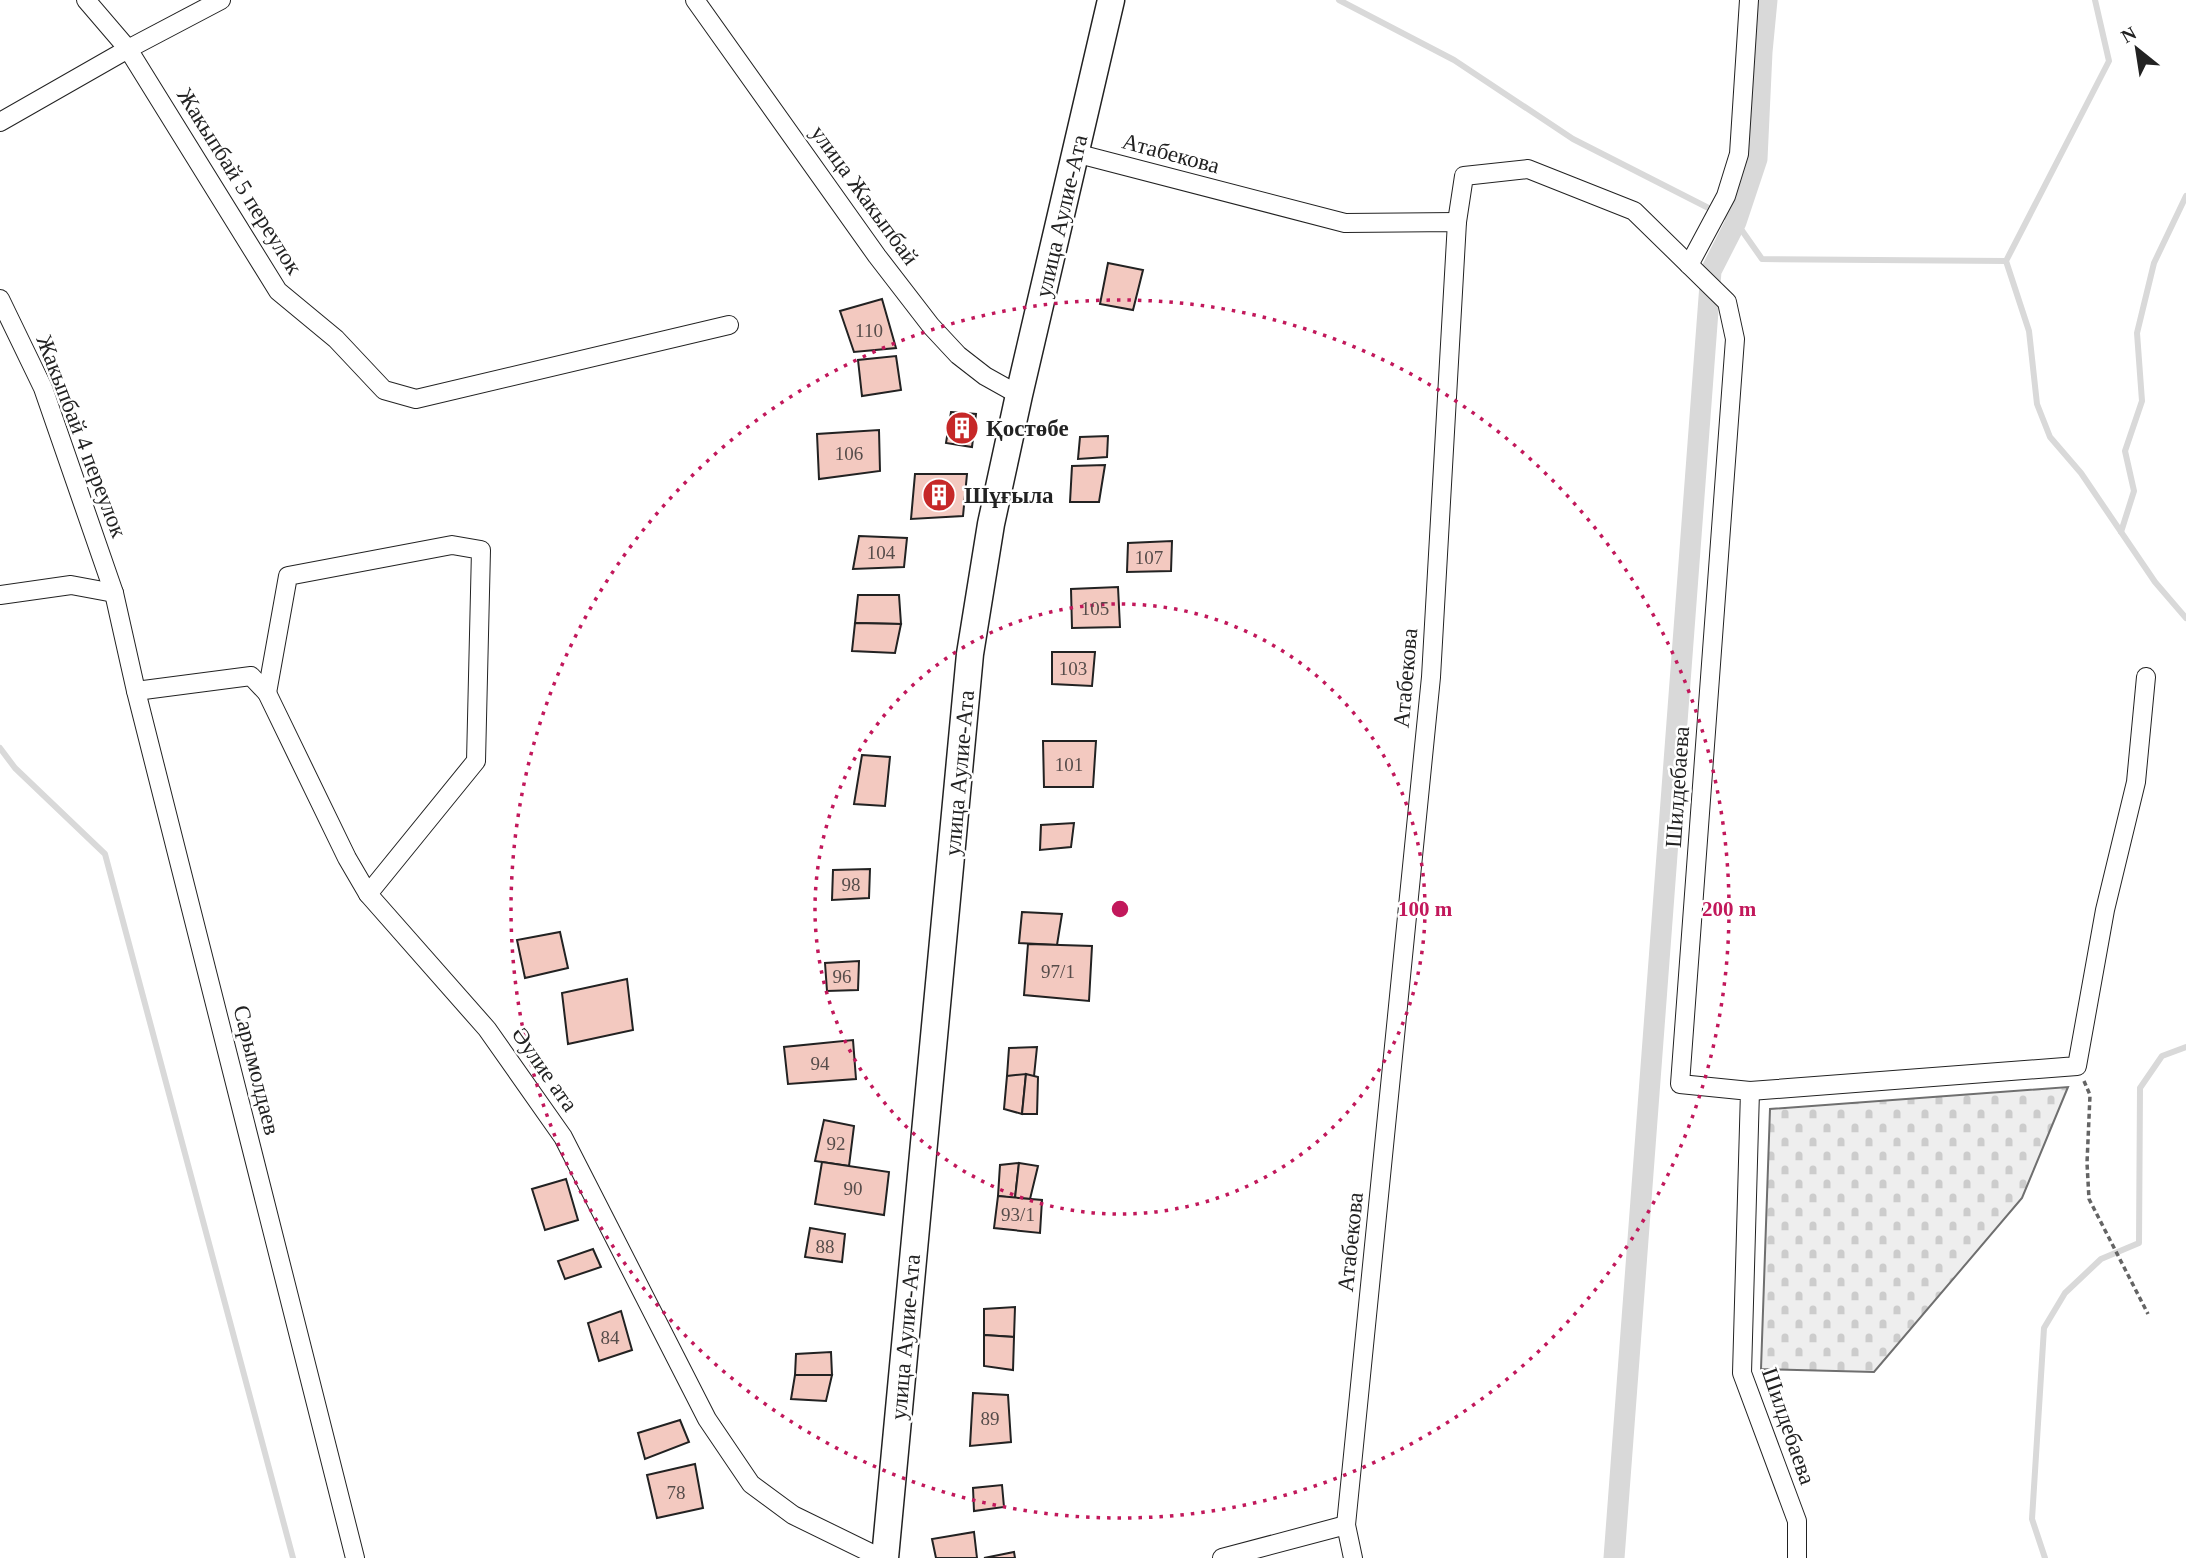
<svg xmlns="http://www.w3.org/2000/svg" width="2186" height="1558" font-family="Georgia,serif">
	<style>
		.cemetery { fill: url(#cemetery-stones); stroke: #6f6f6f; stroke-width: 2 }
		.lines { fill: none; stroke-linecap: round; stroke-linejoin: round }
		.stream { stroke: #d9d9d9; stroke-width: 6 }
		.canal { stroke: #d9d9d9; stroke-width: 21 }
		.building { fill: #f3c9c0; stroke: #222; stroke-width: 2 }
		.minor-casing { stroke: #222; stroke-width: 20 }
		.secondary-casing { stroke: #222; stroke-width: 29 }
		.path { stroke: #646464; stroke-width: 3.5; stroke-dasharray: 5 3.5; stroke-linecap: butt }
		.minor { stroke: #fff; stroke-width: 18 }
		.secondary { stroke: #fff; stroke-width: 26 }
		.ring { fill: none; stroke: #c2185b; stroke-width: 3.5; stroke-dasharray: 3.5 7 }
		.labels { text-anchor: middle; stroke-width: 5; stroke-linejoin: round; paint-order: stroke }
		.number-label { font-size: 19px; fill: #564c4a }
		.street-label { font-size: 23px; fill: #222; stroke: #fff }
		.poi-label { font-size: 23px; font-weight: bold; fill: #222; stroke: #fff; text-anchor: start }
		.centre { fill: #c2185b; stroke: #fff; stroke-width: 3.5 }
		.ring-label { font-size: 21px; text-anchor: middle; font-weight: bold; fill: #c2185b; stroke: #fff; stroke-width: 5; stroke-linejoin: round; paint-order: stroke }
	</style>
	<defs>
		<pattern id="cemetery-stones" width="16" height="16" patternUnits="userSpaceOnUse" patternTransform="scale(1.75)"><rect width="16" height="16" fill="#eee"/><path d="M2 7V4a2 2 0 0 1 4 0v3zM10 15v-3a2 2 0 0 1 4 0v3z" fill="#ccc"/></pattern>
	</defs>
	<rect width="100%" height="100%" fill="#fff"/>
	<path class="cemetery" d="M2068,1087L2022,1198L1874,1372L1761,1369L1770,1109Z"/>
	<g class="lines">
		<g class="stream">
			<path d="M1339,0L1454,60L1573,139L1736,222L1762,259L2006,261"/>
			<path d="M2095,0L2109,61L2006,261L2029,331L2037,404L2050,437L2081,473L2155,582L2186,618"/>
			<path d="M2121,532L2134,491L2125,451L2142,401L2137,333L2154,263L2186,196"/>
			<path d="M0,748L15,768L105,854L293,1558"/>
			<path d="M2045,1558L2032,1519L2044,1328L2065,1293L2101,1259L2139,1243L2140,1088L2162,1056L2186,1047"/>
		</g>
		<path class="canal" d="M1614,1558L1711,271L1736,222L1757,159L1762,52L1767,0"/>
	</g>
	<g class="building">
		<path d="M1108,263L1143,270L1133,310L1100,304Z"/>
		<path d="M882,299L896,348L854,352L840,311Z"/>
		<path d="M896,356L901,390L862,396L858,360Z"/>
		<path d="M951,412L976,414L972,447L946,443Z"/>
		<path d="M879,430L880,471L819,479L817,434Z"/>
		<path d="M1108,436L1107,457L1078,459L1080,437Z"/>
		<path d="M1105,465L1099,502H1070L1072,466Z"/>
		<path d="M915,474H967L963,516L911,519Z"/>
		<path d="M859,536L907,538L904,567L853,569Z"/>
		<path d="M1172,541L1171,571L1127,572L1128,543Z"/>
		<path d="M1118,587L1120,627L1072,628L1071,589Z"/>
		<path d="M858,595H899L901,624L855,623Z"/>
		<path d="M855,623L901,624L895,653L852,651Z"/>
		<path d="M1052,652H1095L1092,686L1052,684Z"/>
		<path d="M1043,741H1096L1093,787H1044Z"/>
		<path d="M862,755L890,757L885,806L854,804Z"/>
		<path d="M1074,823L1071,847L1040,850L1041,825Z"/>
		<path d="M870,869L869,898L832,900L833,870Z"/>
		<path d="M1022,912L1062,914L1057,945L1019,943Z"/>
		<path d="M560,932L568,968L525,978L517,940Z"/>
		<path d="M1028,944L1092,946L1089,1001L1024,995Z"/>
		<path d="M859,961L858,990L827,991L825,963Z"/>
		<path d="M627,979L633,1030L568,1044L562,993Z"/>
		<path d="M853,1040L856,1079L788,1084L784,1047Z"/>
		<path d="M1037,1047L1034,1076H1007L1009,1048Z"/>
		<path d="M1026,1074L1022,1114L1004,1109L1007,1076Z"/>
		<path d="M1026,1074L1038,1077L1037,1114H1022Z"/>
		<path d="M824,1120L854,1126L849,1166L815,1161Z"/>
		<path d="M822,1162L889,1172L884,1215L815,1204Z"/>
		<path d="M1019,1163L1015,1198L998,1196L1000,1165Z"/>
		<path d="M1019,1163L1038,1166L1030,1199L1015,1198Z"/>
		<path d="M566,1179L578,1220L545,1230L532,1189Z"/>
		<path d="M998,1196L1042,1200L1040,1233L994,1228Z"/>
		<path d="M810,1228L845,1234L842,1262L805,1257Z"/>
		<path d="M593,1249L601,1267L565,1279L558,1261Z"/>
		<path d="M1015,1307L1014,1337L984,1335V1309Z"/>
		<path d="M621,1311L632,1350L599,1361L588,1323Z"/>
		<path d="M984,1335L1014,1337L1013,1370L984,1366Z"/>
		<path d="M831,1352L832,1375H795L796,1354Z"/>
		<path d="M795,1375H832L826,1401L791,1399Z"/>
		<path d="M973,1393L1008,1395L1011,1442L970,1446Z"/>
		<path d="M680,1420L689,1442L645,1459L638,1433Z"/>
		<path d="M695,1464L703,1508L657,1518L647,1475Z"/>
		<path d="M1002,1485L1004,1507L974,1511L973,1488Z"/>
		<path d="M974,1532L977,1558H936L932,1539Z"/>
		<path d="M1014,1552L1015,1558H984Z"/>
	</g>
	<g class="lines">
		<defs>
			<g id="minor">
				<path d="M86,0L128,49L278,291L336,339L384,390L416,399L729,325"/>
				<path d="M695,0L877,256L931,326L958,355L985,376L1019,395"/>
				<path d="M0,122L128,49L221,0"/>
				<path d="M1075,153L1345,223L1457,222L1431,677L1346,1525L1353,1558"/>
				<path d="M1457,222L1464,176L1528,169L1634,211L1727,302L1735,339L1680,1084L1750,1091L1742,1373L1797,1521V1558"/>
				<path d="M1689,265L1726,196L1739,154L1749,0"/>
				<path d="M0,299L43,388L114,593L136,691L355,1558"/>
				<path d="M0,595L71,585L114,593"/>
				<path d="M136,691L251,676L267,693L347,858L368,894L487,1029L563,1137L707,1419L751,1484L793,1515L881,1558"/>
				<path d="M267,693L288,576L452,545L481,550L476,761L368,894"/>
				<path d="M1750,1091L2077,1066L2105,910L2136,782L2146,677"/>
				<path d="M1222,1558L1346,1525"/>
			</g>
			<path id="secondary" d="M885,1558L970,654L991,524L1019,395L1111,0"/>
		</defs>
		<use href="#minor" class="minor-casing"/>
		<use href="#secondary" class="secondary-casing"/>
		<path class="path" d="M2084,1081L2090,1095L2087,1163L2089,1199L2148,1314"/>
		<use href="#minor" class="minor"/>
		<use href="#secondary" class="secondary"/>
	</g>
	<g class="ring">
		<circle cx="1120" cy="909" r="305"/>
		<circle cx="1120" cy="909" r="609"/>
	</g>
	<defs>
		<symbol id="building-disc" viewBox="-11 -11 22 22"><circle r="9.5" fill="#c62828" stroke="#fff"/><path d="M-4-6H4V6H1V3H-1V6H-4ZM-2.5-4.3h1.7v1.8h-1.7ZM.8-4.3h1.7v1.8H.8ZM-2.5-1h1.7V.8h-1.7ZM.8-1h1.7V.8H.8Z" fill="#fff"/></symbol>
	</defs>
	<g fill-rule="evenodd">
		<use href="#building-disc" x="943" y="409" width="38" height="38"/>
		<use href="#building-disc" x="920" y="476" width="38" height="38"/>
	</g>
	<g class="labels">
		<g class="number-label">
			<text x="869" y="337">110</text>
			<text x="849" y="460">106</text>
			<text x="881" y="559">104</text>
			<text x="1149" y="564">107</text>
			<text x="1095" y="615">105</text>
			<text x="1073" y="675">103</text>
			<text x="1069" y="771">101</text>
			<text x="851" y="891">98</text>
			<text x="1058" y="978">97/1</text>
			<text x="842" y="983">96</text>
			<text x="820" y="1070">94</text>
			<text x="836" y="1150">92</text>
			<text x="853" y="1195">90</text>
			<text x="1018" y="1221">93/1</text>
			<text x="825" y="1253">88</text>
			<text x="610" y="1344">84</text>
			<text x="990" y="1425">89</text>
			<text x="676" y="1499">78</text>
		</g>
		<g class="street-label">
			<text transform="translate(1171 153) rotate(15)" y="8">Атабекова</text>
			<text transform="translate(240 181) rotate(58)" y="8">Жакыпбай 5 переулок</text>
			<text transform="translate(865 195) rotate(54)" y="8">улица Жакыпбай</text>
			<text transform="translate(1061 216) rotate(-77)" y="8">улица Аулие-Ата</text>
			<text transform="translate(82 436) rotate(69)" y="8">Жакыпбай 4 переулок</text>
			<text transform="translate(1405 678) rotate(-85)" y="8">Атабекова</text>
			<text transform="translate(959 773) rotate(-85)" y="8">улица Аулие-Ата</text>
			<text transform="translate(1677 787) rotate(-86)" y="8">Шилдебаева</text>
			<text transform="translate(545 1069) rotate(55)" y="8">Әулие ата</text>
			<text transform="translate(257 1070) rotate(76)" y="8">Сарымолдаев</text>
			<text transform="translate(1350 1242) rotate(-84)" y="8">Атабекова</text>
			<text transform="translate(905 1337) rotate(-85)" y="8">улица Аулие-Ата</text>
			<text transform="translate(1789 1426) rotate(71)" y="8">Шилдебаева</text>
		</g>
		<g class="poi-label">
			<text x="986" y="436">Қостөбе</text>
			<text x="964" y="503">Шұғыла</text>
		</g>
	</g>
	<circle cx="1120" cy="909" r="10" class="centre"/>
	<g class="ring-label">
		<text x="1425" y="916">100 m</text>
		<text x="1729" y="916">200 m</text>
	</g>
	<g transform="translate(2137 49) rotate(330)" stroke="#ffffff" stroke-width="5" paint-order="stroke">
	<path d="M0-5L12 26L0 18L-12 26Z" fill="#222222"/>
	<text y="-10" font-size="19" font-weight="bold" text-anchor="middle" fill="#222222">N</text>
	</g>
</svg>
